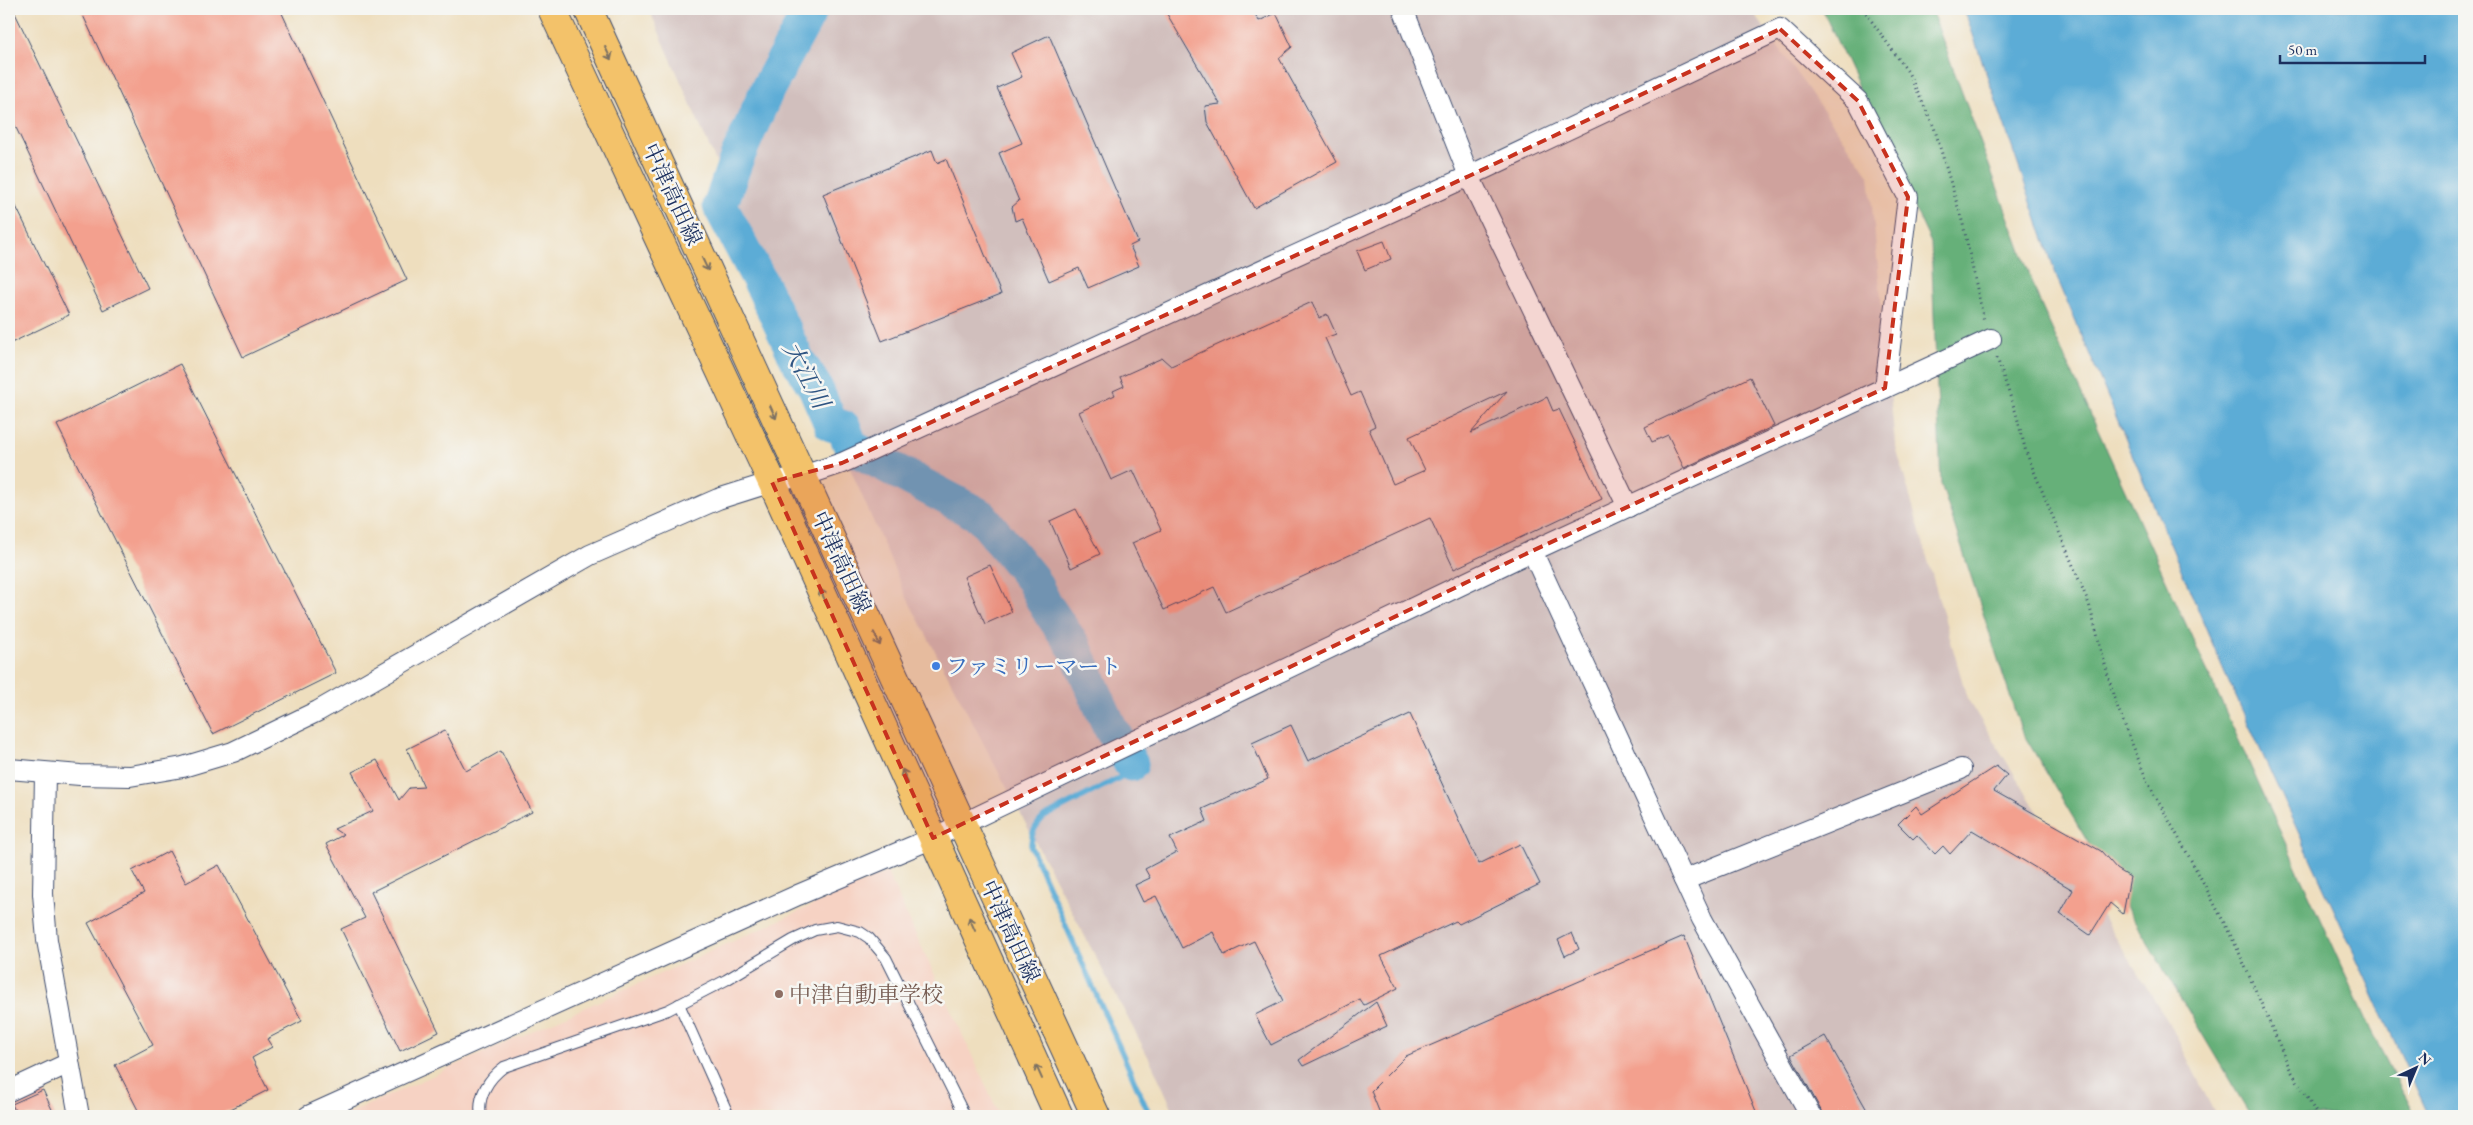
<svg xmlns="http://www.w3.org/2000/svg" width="2473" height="1125" font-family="'EB Garamond','Noto Serif JP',serif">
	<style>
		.built { fill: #f6d2c3 }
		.industrial { fill: #d1bfbd }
		.forest { fill: #66b079; stroke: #40706c }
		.water { fill: #5cacd6; stroke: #3c6e9a }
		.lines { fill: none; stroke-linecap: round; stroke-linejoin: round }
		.stream { stroke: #5cacd6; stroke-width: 5.5 }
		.river { stroke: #5cacd6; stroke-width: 35 }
		.building { fill: #f3a08e }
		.lane-casing { stroke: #3b496c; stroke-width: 12 }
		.street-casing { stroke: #3b496c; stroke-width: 22 }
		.primary-casing { stroke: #3b496c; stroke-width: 30 }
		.path { stroke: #3b496c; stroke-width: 3; stroke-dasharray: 1 4; stroke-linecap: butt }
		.lane { stroke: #fff; stroke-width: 10 }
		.street { stroke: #fff; stroke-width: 20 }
		.primary { stroke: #f3c26a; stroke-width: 28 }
		.oneway { stroke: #7c7163 }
		.marked { fill: #c8321e; fill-opacity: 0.2; stroke: #c8321e; stroke-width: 4; stroke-dasharray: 10 6; stroke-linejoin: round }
		.shop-dot { fill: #3f7fe0; stroke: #f6f6f2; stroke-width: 2 }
		.education-dot { fill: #8d6e63; stroke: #f6f6f2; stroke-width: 2 }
		.labels { text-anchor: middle; stroke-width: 5; stroke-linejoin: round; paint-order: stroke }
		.street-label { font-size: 22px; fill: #1b2f5e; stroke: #f6f6f2 }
		.shop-label { font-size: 22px; fill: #366cbe; stroke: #f6f6f2; text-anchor: start }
		.education-label { font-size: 22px; fill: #785e54; stroke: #f6f6f2; text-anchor: start }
		.water-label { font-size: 24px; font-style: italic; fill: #2e5482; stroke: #f6f6f2 }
	</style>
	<rect width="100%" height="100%" fill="#f6f6f2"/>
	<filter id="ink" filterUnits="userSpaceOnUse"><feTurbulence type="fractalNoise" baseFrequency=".02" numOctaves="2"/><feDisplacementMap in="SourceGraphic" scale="10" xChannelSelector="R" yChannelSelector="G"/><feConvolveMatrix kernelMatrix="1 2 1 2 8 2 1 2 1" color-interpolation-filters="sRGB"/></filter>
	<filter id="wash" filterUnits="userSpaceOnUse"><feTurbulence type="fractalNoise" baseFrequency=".0096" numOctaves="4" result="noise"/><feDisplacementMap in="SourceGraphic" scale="20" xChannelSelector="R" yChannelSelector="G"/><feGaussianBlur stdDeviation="1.12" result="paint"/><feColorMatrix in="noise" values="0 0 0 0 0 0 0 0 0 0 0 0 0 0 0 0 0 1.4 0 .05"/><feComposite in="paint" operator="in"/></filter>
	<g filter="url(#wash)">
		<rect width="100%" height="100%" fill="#eedebe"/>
		<path class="built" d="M887,872L1000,1116H343Z"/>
		<path class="industrial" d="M649,9H1751L1869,175L1895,444L1967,698L2172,1028L2216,1116H1176L1152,1064L905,594Z"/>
		<path class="forest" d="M1822,9H1931L2041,305L2368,1025L2415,1116H2251L2021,730L1941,484L1931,243Z"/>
		<path class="water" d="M1964,9H2464V1116H2429L2225,673L2058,280Z"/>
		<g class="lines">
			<path class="stream" d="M1131,764L1128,771L1119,778L1044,817C1035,826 1031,833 1031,847L1150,1116"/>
			<path class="river" d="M811,9L768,88L736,160L720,206L764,289L797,359L815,387L831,424L844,428L851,447L981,516L1032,579L1046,606L1075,648L1109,725L1131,764"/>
		</g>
		<g id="blocks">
			<g class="building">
				<path d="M9,9H13L148,288L103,310L9,113Z"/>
				<path d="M80,9H280L407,280L243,357Z"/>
				<path d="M1164,9H1252L1259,21L1276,13L1292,47L1279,58L1337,162L1254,208L1207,122L1205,106L1220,104Z"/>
				<path d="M1049,35L1138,242L1130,246L1139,266L1088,288L1079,268L1049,281L1022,218L1015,221L1012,207L1019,201L999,153L1022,143L997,88L1022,77L1011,53Z"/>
				<path d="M932,150L937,163L946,159L1001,294L882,341L823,194Z"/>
				<path d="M9,192L69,315L9,344Z"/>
				<path d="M1384,241L1391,259L1365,270L1357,251Z"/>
				<path d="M1312,302L1319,318L1327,314L1336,334L1325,338L1351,396L1360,392L1375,426L1369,429L1393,484L1425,470L1409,437L1507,391L1471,433L1547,397L1553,411L1559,409L1602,499L1454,569L1430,518L1226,612L1214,587L1164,610L1132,543L1161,530L1133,470L1111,480L1079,412L1115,395L1113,391L1124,386L1120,377L1162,358L1171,366Z"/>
				<path d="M180,364L336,673L213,734L57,425Z"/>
				<path d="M1750,377L1774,426L1684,468L1668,435L1652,442L1645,427Z"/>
				<path d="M1076,509L1100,554L1071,568L1050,521Z"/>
				<path d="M990,565L1012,612L985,624L964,577Z"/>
				<path d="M1410,714L1479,864L1520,844L1540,884L1459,924L1456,921L1381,956L1398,988L1364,1005L1360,999L1271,1045L1255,1015L1283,1001L1254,941L1224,955L1213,932L1182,948L1156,896L1143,902L1135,885L1150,878L1145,869L1177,852L1170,838L1207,821L1202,809L1268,779L1252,743L1291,725L1308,761Z"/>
				<path d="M445,730L466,771L501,751L532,812L371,892L439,1032L400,1051L341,929L365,918L326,844L343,835L334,829L373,811L352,772L377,760L399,800L409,788L424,787L407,749Z"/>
				<path d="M1996,766L2007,775L1994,791L2101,851L2117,869L2130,877L2123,914L2110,903L2090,935L2060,914L2073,890L1972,830L1950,854L1943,846L1935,854L1917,835L1913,839L1898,824L1916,806L1922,814Z"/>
				<path d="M169,851L186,883L219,865L302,1021L267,1039L272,1047L252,1058L268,1090L217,1116H141L115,1065L153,1045L88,923L144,893L132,871Z"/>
				<path d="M1572,933L1579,949L1565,956L1558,940Z"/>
				<path d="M1684,936L1758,1116H1381L1371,1091L1406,1056Z"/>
				<path d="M1376,1002L1387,1026L1303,1066L1299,1060Z"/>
				<path d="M1825,1036L1867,1110L1856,1116H1824L1791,1055Z"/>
				<path d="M43,1090L55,1116H17L12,1104Z"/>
			</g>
		</g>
	</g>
	<g filter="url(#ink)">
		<use href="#blocks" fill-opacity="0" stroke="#3b496c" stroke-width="1"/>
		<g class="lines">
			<defs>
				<g id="lane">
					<path d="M679,1004L729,1116"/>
					<path d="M481,1116C477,1096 489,1078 504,1067L668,1010L726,980L793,940L815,930L837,926L860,932L869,938L886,958L965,1116"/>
				</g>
				<g id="street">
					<path d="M1403,9L1469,176L1628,507"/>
					<path d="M1532,551L1702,919L1811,1116"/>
					<path d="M9,769L80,775L130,776L183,767L233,752L318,711L590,555L718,499L772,482L803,476L842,463L1469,176L1780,29L1858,101L1908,197L1885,388"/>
					<path d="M45,773L43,894L47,940L79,1116"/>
					<path d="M1684,880L1961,769"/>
					<path d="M9,1091L69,1063"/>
					<path d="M308,1116L798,895L933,838L1532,551L1991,339"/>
				</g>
				<g id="primary">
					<path d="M552,9L772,482L1059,1116"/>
					<path d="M588,9L1096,1116"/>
				</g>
			</defs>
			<use href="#lane" class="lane-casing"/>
			<use href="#street" class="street-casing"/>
			<use href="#primary" class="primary-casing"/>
			<g class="path">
				<path d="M1863,9L1908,72L1934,127L1963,224L1984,321"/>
				<path d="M1997,358L2016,413L2026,452L2089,604L2114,698L2147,781L2202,880L2237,948L2290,1069L2318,1116"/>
			</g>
			<use href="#lane" class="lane"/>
			<use href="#street" class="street"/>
			<use href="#primary" class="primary"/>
		</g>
		<defs><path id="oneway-shaft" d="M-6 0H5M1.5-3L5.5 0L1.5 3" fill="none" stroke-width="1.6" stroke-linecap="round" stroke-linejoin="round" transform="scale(1.25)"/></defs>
		<g class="oneway">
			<use href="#oneway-shaft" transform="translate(608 53) rotate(65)"/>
			<use href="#oneway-shaft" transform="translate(705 264) rotate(65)"/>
			<use href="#oneway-shaft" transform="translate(773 412) rotate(65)"/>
			<use href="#oneway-shaft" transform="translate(823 596) rotate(-114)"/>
			<use href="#oneway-shaft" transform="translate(877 639) rotate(65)"/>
			<use href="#oneway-shaft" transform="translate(905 776) rotate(-114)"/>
			<use href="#oneway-shaft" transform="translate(972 924) rotate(-114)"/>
			<use href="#oneway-shaft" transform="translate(1039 1072) rotate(-114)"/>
		</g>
	</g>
	<path class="marked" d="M1780,29L1858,101L1908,197L1885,388L1532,551L933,838L772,482L842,463L1469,176Z"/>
	<circle class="shop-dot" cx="936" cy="666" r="5"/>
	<circle class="education-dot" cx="779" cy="994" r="5"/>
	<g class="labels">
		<g class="street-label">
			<text transform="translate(673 194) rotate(65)" y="8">中津高田線</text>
			<text transform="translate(842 562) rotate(65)" y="8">中津高田線</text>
			<text transform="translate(1011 931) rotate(65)" y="8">中津高田線</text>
		</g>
		<g class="shop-label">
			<text x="946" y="674">ファミリーマート</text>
		</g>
		<g class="education-label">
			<text x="789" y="1002">中津自動車学校</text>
		</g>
		<g class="water-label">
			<text transform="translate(806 375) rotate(62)" y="8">大江川</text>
		</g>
	</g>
	<rect width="2473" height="1125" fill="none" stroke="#f6f6f2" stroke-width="30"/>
	<g transform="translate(2416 1068) rotate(44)" stroke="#f6f6f2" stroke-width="4" paint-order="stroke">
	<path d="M0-4L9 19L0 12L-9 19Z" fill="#1b2f5e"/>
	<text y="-8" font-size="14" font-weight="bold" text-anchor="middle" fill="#1b2f5e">N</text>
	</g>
	<path d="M2280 55v8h145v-8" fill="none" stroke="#1b2f5e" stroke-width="2.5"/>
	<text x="2288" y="55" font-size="15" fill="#1b2f5e" stroke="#f6f6f2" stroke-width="4" paint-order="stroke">50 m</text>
</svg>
